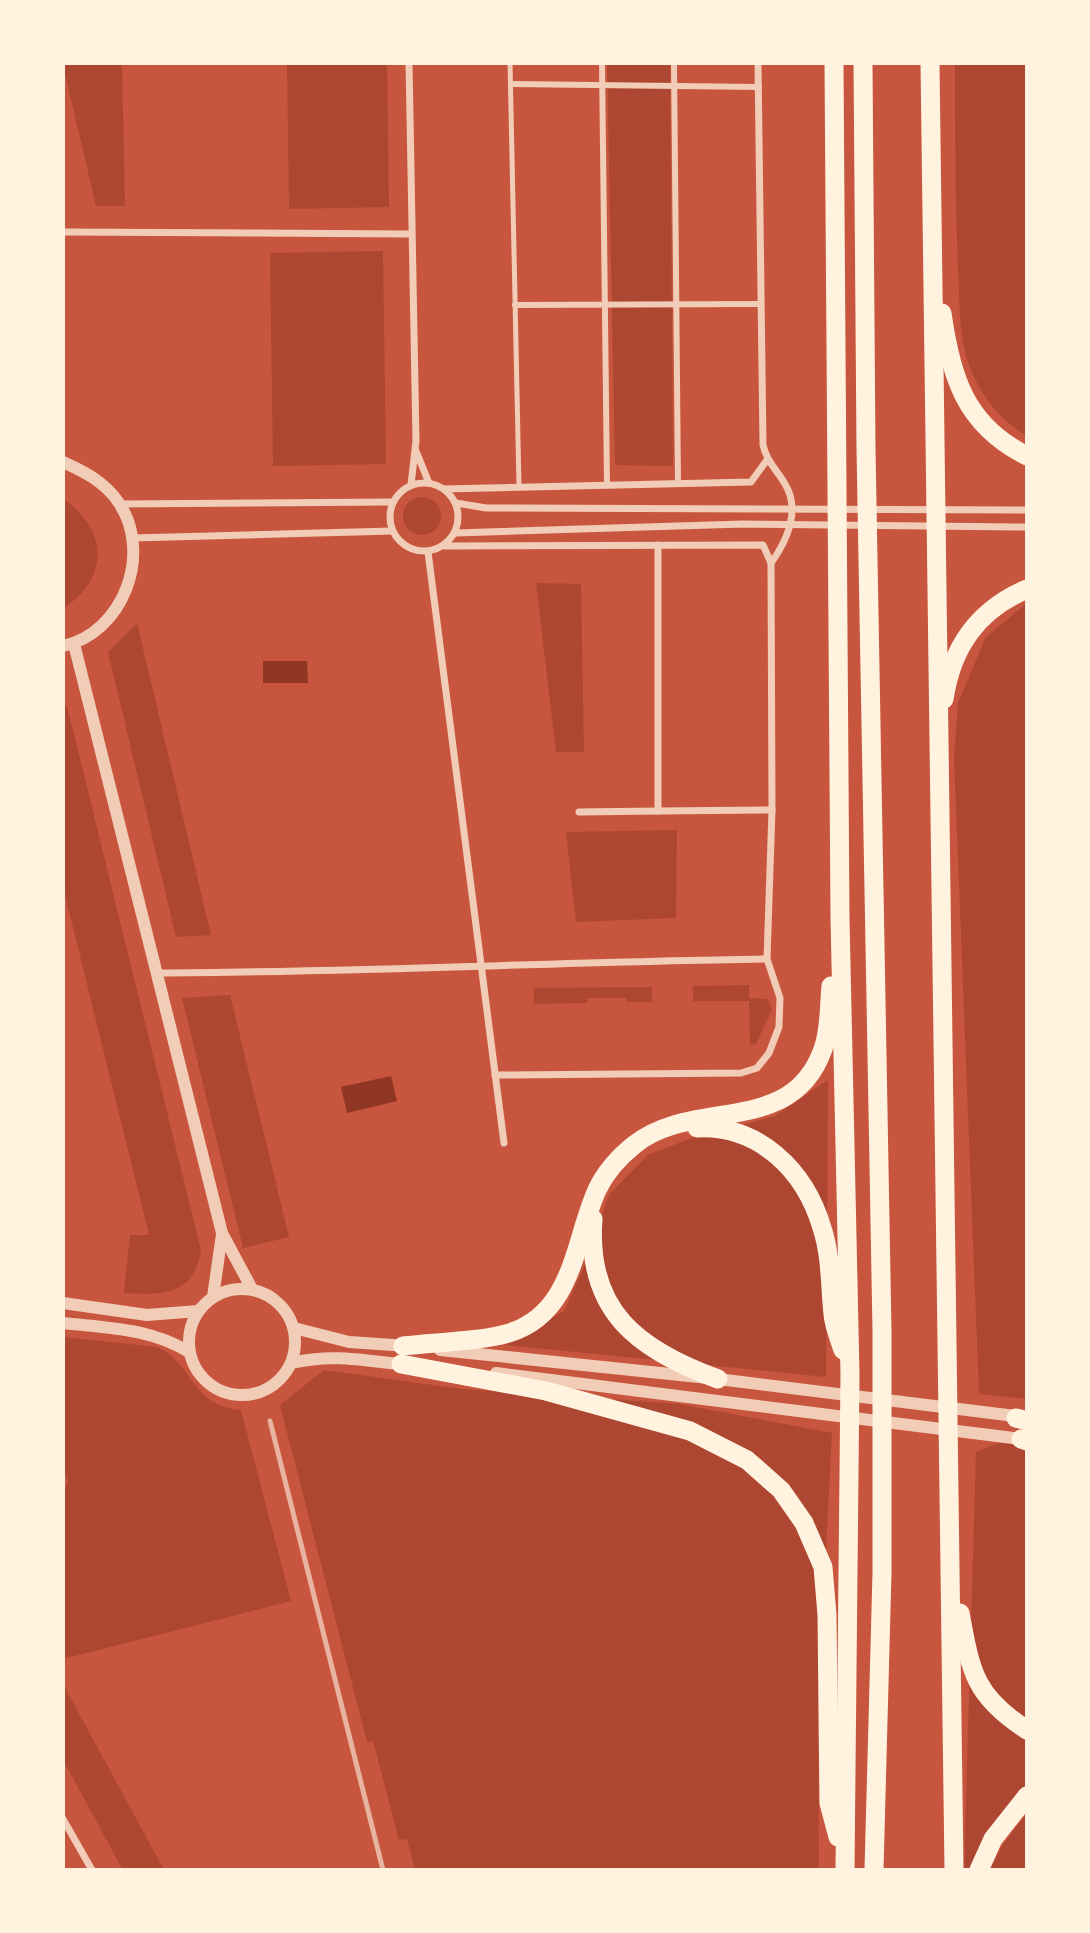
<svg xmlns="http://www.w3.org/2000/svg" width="1090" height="1933" font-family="'Varela Round',sans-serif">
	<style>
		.green { fill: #ae4732 }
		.water { fill: #8f3625 }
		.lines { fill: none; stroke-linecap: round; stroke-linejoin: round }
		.service { stroke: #f1ccb7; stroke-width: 5 }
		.pedestrian { stroke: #f1ccb7; stroke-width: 6 }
		.minor { stroke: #f1ccb7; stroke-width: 7 }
		.tertiary { stroke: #f1ccb7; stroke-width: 12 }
		.motorway { stroke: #fff3e0; stroke-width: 19 }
		.rail { stroke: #e9b49f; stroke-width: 5 }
	</style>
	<rect width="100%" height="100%" fill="#c8553d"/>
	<g class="green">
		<path d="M122,63L125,206H96L63,65Z"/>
		<path d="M287,63H387L389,207L289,209Z"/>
		<path d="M607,63H670L673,466L615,465Z"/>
		<path d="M955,63H1027V436C1003,422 986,402 974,377C958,343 960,304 958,267C955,199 955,131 955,63Z"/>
		<path d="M383,251L386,464L273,466L270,253Z"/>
		<circle cx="422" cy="516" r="19"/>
		<path d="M63,499C108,529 110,579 63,608Z"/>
		<path d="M536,583L581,584L584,752H556Z"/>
		<path d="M1027,603V1399L979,1394L954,757L958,703L986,637Z"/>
		<path d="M137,623L211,935L176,937L108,652Z"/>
		<path d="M67,706L201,1250C194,1296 162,1295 124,1293L130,1235H149L63,887V707Z"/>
		<path d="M677,830L676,918L576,922L566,832Z"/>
		<path d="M749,985V998L767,999L772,1009L756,1044L750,1045L749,1001H693V986Z"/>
		<path d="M652,987V1002H627L626,998H588L587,1003L534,1004V988Z"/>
		<path d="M230,995L289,1237L243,1248L182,998Z"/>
		<path d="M828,1080L826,1377L505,1345L564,1311L583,1269L609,1195L648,1155L689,1139L775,1116Z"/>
		<path d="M63,1337L157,1347C194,1363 189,1405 241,1410L291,1601L63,1659V1493L68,1481L63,1470Z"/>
		<path d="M324,1370L462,1389L679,1404L832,1433L818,1702L819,1870H415L407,1839L399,1840L373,1741L367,1742L280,1405Z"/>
		<path d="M1027,1432V1782L969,1870H964L976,1452Z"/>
		<path d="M63,1684L164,1870H123L63,1760Z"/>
		<path d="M1027,1813V1870H990L1002,1846Z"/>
	</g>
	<g class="water">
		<path d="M263,661H307L308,683H263Z"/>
		<path d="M391,1076L397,1101L347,1113L341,1087Z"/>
	</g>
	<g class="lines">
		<path class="service" d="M510,63L519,486"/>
		<g class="pedestrian">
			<path d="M602,63L607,484"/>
			<path d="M674,63L678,483"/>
			<path d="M511,84L759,87"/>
			<path d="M515,305L759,304"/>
		</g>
		<g class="minor">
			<path d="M409,63L416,441L411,485"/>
			<path d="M63,232L411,234"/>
			<path d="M416,451L429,483"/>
			<circle cx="424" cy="517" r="34"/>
			<path d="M444,489L751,482L767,460"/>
			<path d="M456,503L486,508L1027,510"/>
			<path d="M119,504L393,502"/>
			<path d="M456,533L743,524L1027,527"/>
			<path d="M132,538L392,531"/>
			<path d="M658,545V811L772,810"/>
			<path d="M445,546L763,545L771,563"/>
			<path d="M428,552L504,1143"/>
			<path d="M579,812L658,811"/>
			<path d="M157,973C360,972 563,962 767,959"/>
			<path d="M495,1075L741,1073L757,1068L769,1053L779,1027L780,998L767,959L772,810L771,563C787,541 801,510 785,484C777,470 767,462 763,445L758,63"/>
			<path d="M63,1819L92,1870"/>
		</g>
		<g class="tertiary">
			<path d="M63,462C85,472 105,482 119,503C153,554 123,633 63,646"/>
			<path d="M74,644L222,1233L252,1289"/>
			<circle cx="242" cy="1342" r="53"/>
			<path d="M213,1297L222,1234"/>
			<path d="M63,1303L147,1315L198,1311"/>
			<path d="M63,1323C107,1328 150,1328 189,1352"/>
			<path d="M294,1328L349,1342L408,1346"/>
			<path d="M440,1350L718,1379L1023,1417"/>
			<path d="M291,1363C335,1353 365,1361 409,1365"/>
			<path d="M496,1373L1021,1439"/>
		</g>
		<g class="motorway">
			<path d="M834,63L840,918L850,1374L845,1870"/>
			<path d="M863,63L866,449L882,1331V1573L874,1870"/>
			<path d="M930,63L954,1870"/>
			<path d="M942,313C951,377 965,425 1027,456"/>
			<path d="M944,699C952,646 978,610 1027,589"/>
			<path d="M697,1128C759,1125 805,1170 822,1228C831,1255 830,1285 833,1314C834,1326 839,1338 843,1350"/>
			<path d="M593,1219C586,1311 638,1350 718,1379"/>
			<path d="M403,1346C436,1342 478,1342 509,1333C574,1313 574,1241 597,1190C605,1173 619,1157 634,1145C693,1097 792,1138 823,1049C830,1031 829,1006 831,986"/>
			<path d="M401,1364L546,1391L690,1431L747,1460L781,1490L804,1523L823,1567L827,1615L829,1803L838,1837"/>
			<path d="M1016,1418L1027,1421"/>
			<path d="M1021,1439L1027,1441"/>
			<path d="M960,1613C971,1672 974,1696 1027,1730"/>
			<path d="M979,1870L993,1839L1027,1796"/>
		</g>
		<path class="rail" d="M270,1421L383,1870"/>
	</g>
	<rect width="1090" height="1933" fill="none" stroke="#fff3e0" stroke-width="130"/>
</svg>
